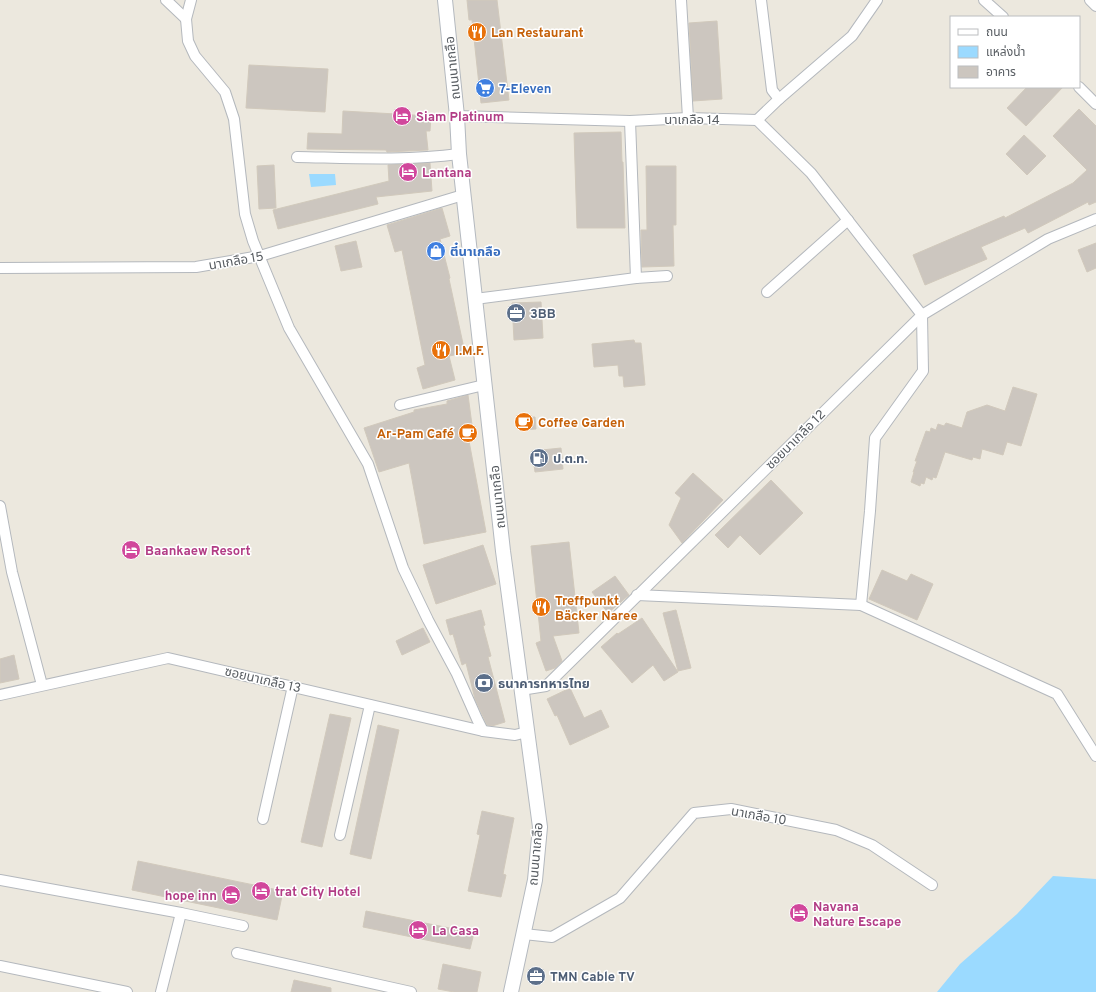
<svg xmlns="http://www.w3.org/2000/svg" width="1096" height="992" font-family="Overpass,'Noto Sans Thai',sans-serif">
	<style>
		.water { fill: #9bdaff }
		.building { fill: #ccc6bf; stroke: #d1c9bc }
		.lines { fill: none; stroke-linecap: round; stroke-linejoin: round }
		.street-casing { stroke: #b4b8bd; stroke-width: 12 }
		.secondary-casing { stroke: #b4b9bf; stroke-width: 16 }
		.street { stroke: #fff; stroke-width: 10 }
		.secondary { stroke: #fff; stroke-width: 14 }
		.labels { text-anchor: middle; stroke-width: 3; stroke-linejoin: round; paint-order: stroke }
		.food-label { font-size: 13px; font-weight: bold; fill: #c56008; stroke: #fff; text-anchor: start }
		.street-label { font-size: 13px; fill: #575c61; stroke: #fff }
		.shop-label { font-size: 13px; font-weight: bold; fill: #366cbe; stroke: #fff; text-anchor: start }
		.hotel-label { font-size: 13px; font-weight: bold; fill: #b23c85; stroke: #fff; text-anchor: start }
		.service-label { font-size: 13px; font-weight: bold; fill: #4e5e75; stroke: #fff; text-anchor: start }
	</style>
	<rect width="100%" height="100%" fill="#ece8de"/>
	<g class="water">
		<path d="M309,174H335L336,185L311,187Z"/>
		<path d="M1053,876L1096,879V992H937L960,964L1017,914Z"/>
	</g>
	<g class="building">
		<path d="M467,0H497L509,100L481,103L472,20H469Z"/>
		<path d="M717,21L722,99L693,101L689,23Z"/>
		<path d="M249,65L328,69L325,112L246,108Z"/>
		<path d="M1027,87H1063L1026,126L1007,108Z"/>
		<path d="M1079,109L1096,126V202L1089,205L1088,202L1028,233L1025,228L981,247L987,259L925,285L913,255L1004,216L1005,218L1073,183L1087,170L1053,136Z"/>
		<path d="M343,111L431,116L430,131H426L428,150L387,152L386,150L307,149L308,133L342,134Z"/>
		<path d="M621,132L622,162H623L625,228H577L574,133Z"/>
		<path d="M1024,135L1046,156L1027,175L1006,154Z"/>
		<path d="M430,163L432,191L376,197L378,204L278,229L273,210L389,181L388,165Z"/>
		<path d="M274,165L276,208L259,209L257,166Z"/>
		<path d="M646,166H676V225H673L674,266L642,267L641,230H647Z"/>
		<path d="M442,208L450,236L440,239L450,278L449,279L465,353L449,356L455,380L423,389L417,368L425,365L402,250L395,252L387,225Z"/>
		<path d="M356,241L362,267L341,271L335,246Z"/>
		<path d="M1096,243V268L1087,272L1078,250Z"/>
		<path d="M541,302L543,338L514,340L512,303Z"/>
		<path d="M634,340L635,343H641L645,385L624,387L623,376H619L618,365L594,367L592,344Z"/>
		<path d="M1013,387L1037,394L1021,446L1007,442L1003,455L982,449L980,459L973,457L972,460L945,452L936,478L933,477L932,480L926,477L924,484L921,483L920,486L911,482L914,472H913L917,461H915L926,431L930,432L931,428L936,430L938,424L944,426L946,423L962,428L967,412L987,405L1005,411Z"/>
		<path d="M468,395L474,440L469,441L486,532L424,544L409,463L379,472L364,428L414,412V410L447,404V401Z"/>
		<path d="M535,417L536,429L519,430L518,418Z"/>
		<path d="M561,448L563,469L535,472L532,451Z"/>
		<path d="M693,473L723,500L682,543L669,525L681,498L675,493Z"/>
		<path d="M771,480L803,513L760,555L740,535L728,548L715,535Z"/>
		<path d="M569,542L579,633L553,636L562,661L555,668L546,671L536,643L541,641L531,546Z"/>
		<path d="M483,545L496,584L436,604L423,565Z"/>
		<path d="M882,570L907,581L911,574L933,584L917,620L869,599Z"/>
		<path d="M615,576L629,595L608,613L592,592Z"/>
		<path d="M481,610L485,625L483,626L491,656L488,657L505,722L492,726L487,725L475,699L466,663L462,665L453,634L450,635L446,620Z"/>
		<path d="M676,610L691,668L678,671L663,613Z"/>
		<path d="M642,618L678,672L664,681L653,665L632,683L601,647L617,633L618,634Z"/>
		<path d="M423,628L430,642L402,655L396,641Z"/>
		<path d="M14,655L19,679L0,683V659Z"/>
		<path d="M570,688L584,718L601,710L609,727L570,745L557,715L555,716L547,699Z"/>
		<path d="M330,714L351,718L322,847L301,842Z"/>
		<path d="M378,725L399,730L371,859L350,854Z"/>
		<path d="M482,811L514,818L503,874L506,875L501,897L468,891L480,835L477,834Z"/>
		<path d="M138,861L283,891L277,920L132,890Z"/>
		<path d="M366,911L474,933L470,949L363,927Z"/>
		<path d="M443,964L481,972L477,992H454L438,989Z"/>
		<path d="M294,980L331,988V992H291Z"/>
	</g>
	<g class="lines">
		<defs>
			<g id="street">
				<path d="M166,0L186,19"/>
				<path d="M191,0L186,19L188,41L195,56L225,92L234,119L245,214L253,241L289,328L368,464L403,568L428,620L457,674L477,719L483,731"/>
				<path d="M681,0L688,118"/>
				<path d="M761,0L772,90L779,99"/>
				<path d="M984,0L1003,17"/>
				<path d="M1090,0L1096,6"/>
				<path d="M1079,87L1096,104"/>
				<path d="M457,116L630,121L688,118L757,120L779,99L852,36L877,0"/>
				<path d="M757,120L811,173L922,315L923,371L875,438L870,511L861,605"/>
				<path d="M630,121L636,278"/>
				<path d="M297,157C351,158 405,161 459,154"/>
				<path d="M0,268L196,267L260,256L463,195"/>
				<path d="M767,292L848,220"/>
				<path d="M475,299L636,278L667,276"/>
				<path d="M400,405L484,385"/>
				<path d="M0,506L12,572L42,685"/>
				<path d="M637,595L861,605L1057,694L1096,756"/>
				<path d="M521,690L546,686L922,315L1048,239L1096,219"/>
				<path d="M0,695L168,658L483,731L515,735L527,732"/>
				<path d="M263,819L293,686"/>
				<path d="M340,835L370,705"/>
				<path d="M0,880L181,913L243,926"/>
				<path d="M524,934L552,937L620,898L694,813L731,809L836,830L872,845L932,885"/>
				<path d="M237,953L411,992"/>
				<path d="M0,966L127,992"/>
				<path d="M161,992L181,913"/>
			</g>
			<path id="secondary" d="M445,0L457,116L459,154L503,551L540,827L535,880L511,992"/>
		</defs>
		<use href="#street" class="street-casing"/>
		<use href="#secondary" class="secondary-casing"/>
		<use href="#street" class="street"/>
		<use href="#secondary" class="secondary"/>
	</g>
	<defs>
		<symbol id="restaurant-disc" viewBox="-11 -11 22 22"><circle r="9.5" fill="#e8710a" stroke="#fff"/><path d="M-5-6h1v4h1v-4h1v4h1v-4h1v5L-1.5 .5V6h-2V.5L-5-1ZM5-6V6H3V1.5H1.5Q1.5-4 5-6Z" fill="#fff"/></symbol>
		<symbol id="supermarket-disc" viewBox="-11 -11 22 22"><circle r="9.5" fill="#3f7fe0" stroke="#fff"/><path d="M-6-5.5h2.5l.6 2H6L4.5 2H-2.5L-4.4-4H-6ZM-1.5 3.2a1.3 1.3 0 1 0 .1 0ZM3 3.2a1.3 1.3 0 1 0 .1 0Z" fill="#fff"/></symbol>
		<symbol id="hotel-disc" viewBox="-11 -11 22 22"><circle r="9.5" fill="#d1479c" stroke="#fff"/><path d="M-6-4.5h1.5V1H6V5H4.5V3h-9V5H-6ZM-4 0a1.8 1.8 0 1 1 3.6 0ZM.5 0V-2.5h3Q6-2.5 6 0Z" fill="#fff"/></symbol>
		<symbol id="shop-disc" viewBox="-11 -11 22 22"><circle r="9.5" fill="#3f7fe0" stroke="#fff"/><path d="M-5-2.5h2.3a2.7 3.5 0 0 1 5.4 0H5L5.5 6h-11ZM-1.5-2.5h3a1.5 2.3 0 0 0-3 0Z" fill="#fff"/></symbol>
		<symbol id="office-disc" viewBox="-11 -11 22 22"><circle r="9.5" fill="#5c6f8a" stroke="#fff"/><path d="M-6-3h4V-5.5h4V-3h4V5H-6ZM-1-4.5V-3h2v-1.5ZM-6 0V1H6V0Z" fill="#fff"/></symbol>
		<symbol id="cafe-disc" viewBox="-11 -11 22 22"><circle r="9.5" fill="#e8710a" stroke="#fff"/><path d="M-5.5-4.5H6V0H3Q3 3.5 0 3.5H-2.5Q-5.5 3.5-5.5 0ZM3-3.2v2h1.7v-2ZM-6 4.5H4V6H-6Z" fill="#fff"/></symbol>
		<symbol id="fuel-disc" viewBox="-11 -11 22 22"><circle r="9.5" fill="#5c6f8a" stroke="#fff"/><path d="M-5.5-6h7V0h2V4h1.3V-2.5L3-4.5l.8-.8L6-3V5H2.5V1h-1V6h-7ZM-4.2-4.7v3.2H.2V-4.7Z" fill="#fff"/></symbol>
		<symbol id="bank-disc" viewBox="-11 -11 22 22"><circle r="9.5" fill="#5c6f8a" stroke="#fff"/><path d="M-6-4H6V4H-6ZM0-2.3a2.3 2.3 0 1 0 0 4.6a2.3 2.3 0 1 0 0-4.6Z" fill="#fff"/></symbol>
	</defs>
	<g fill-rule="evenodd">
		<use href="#restaurant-disc" x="466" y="21" width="22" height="22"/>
		<use href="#supermarket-disc" x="474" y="77" width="22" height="22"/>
		<use href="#hotel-disc" x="391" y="105" width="22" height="22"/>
		<use href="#hotel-disc" x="397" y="161" width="22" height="22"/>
		<use href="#shop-disc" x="425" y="240" width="22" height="22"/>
		<use href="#office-disc" x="505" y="302" width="22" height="22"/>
		<use href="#restaurant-disc" x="430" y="339" width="22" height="22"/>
		<use href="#cafe-disc" x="513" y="411" width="22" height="22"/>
		<use href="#cafe-disc" x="457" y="422" width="22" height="22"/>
		<use href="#fuel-disc" x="528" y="447" width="22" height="22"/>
		<use href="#hotel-disc" x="120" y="539" width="22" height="22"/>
		<use href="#restaurant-disc" x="530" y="596" width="22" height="22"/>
		<use href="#bank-disc" x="473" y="672" width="22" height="22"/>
		<use href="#hotel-disc" x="250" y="880" width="22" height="22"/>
		<use href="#hotel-disc" x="220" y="884" width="22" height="22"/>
		<use href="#hotel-disc" x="788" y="902" width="22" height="22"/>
		<use href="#hotel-disc" x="407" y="919" width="22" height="22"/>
		<use href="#office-disc" x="525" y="965" width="22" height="22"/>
	</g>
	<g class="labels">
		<g class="food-label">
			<text x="491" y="37">Lan Restaurant</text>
			<text x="455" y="355">I.M.F.</text>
			<text x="538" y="427">Coffee Garden</text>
			<text x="454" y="438" text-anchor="end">Ar-Pam Café</text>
			<text x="555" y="605">Treffpunkt<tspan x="555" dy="15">Bäcker Naree</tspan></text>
		</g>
		<g class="street-label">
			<text transform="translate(452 68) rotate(-96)" y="5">ถนนนาเกลือ</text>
			<text x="692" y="124">นาเกลือ 14</text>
			<text transform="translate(236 260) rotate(-10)" y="5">นาเกลือ 15</text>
			<text transform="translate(795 439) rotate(-45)" y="5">ซอยนาเกลือ 12</text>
			<text transform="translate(497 497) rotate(-96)" y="5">ถนนนาเกลือ</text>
			<text transform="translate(263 679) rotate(13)" y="5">ซอยนาเกลือ 13</text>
			<text transform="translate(759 815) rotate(10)" y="5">นาเกลือ 10</text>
			<text transform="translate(535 854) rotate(-85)" y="5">ถนนนาเกลือ</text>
		</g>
		<g class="shop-label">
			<text x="499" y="93">7-Eleven</text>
			<text x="450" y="256">ตี๋นาเกลือ</text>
		</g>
		<g class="hotel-label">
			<text x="416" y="121">Siam Platinum</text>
			<text x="422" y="177">Lantana</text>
			<text x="145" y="555">Baankaew Resort</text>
			<text x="275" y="896">trat City Hotel</text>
			<text x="217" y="900" text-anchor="end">hope inn</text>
			<text x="813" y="911">Navana<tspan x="813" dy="15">Nature Escape</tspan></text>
			<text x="432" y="935">La Casa</text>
		</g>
		<g class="service-label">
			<text x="530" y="318">3BB</text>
			<text x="553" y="463">ป.ต.ท.</text>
			<text x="498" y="688">ธนาคารทหารไทย</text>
			<text x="550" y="981">TMN Cable TV</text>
		</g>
	</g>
	<rect x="950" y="16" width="130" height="72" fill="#ffffff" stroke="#bcbec0"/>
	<rect x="958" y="29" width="20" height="6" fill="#ffffff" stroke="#bcbec0"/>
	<text x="986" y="36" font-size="12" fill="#575c61">ถนน</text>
	<rect x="958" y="46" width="20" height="12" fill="#9bdaff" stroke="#bcbec0"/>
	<text x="986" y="56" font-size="12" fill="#575c61">แหล่งน้ำ</text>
	<rect x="958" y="66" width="20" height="12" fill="#ccc6bf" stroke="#bcbec0"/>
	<text x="986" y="76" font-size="12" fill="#575c61">อาคาร</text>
</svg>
